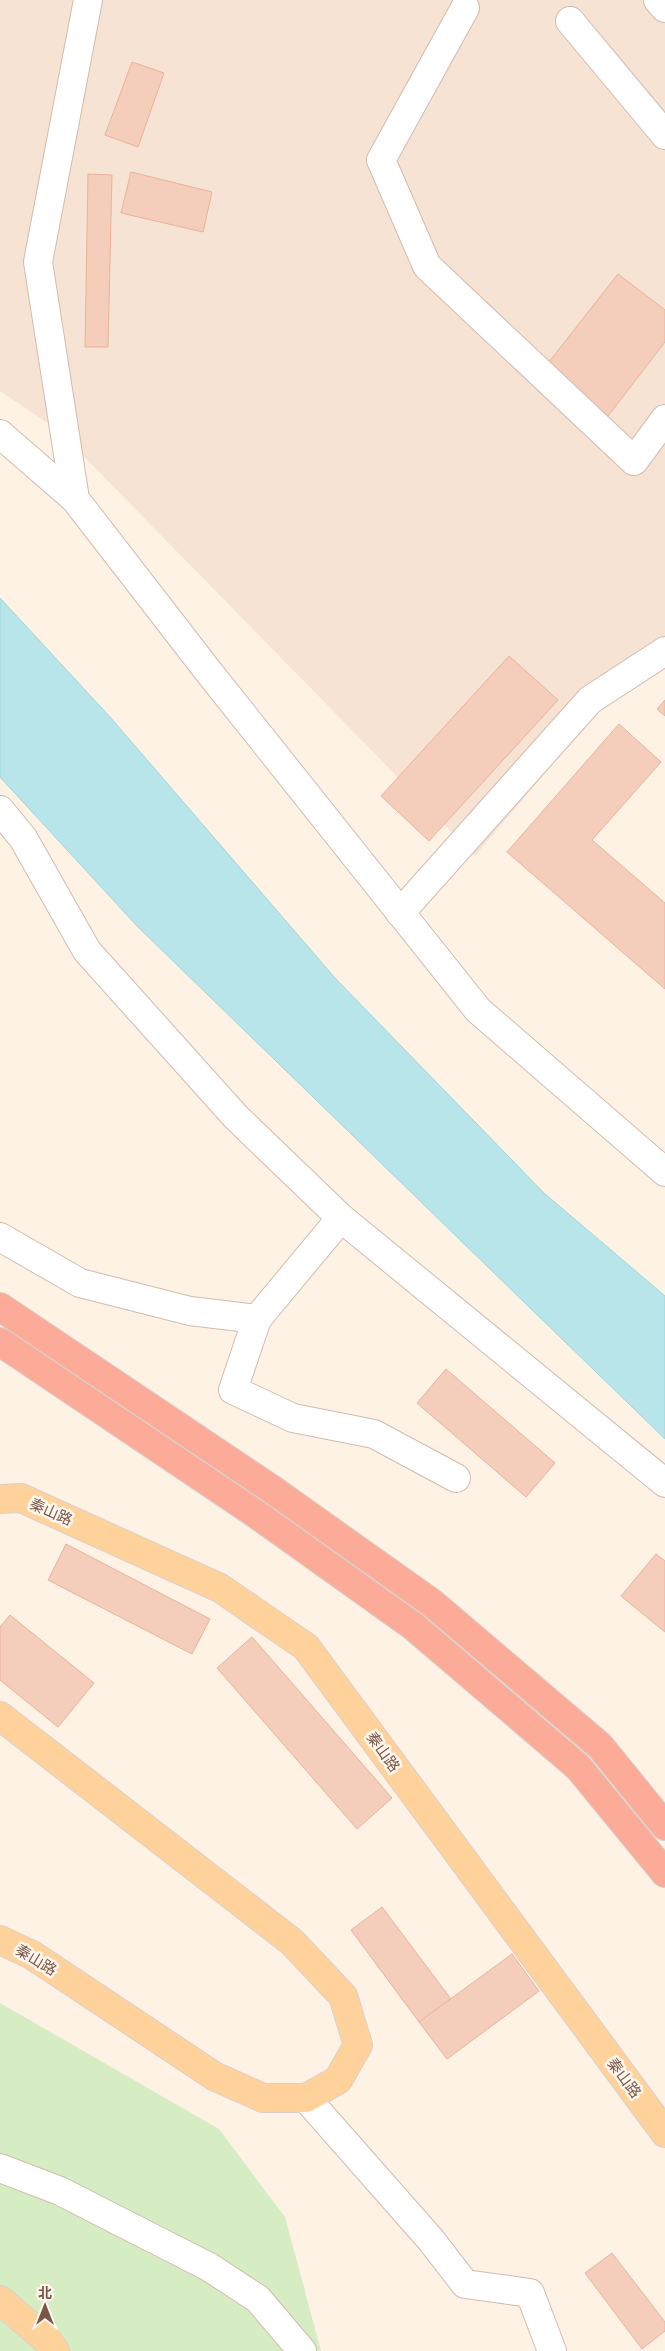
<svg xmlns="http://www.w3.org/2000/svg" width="665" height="2351" font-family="'IBM Plex Sans','Noto Sans SC',sans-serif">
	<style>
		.residential { fill: #f6e3d3 }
		.green { fill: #d6ecc2 }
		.water { fill: #b8e5e9; stroke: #9dd6db }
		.building { fill: #f5cebb; stroke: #e8b29a }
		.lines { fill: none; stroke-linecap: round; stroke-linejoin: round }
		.minor-casing { stroke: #d2bbad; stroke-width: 30 }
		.major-casing { stroke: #d9d0cc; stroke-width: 30 }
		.highway-casing { stroke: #d9d0cc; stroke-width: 30 }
		.minor { stroke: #fff; stroke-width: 28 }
		.major { stroke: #ffd29b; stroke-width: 28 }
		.highway { stroke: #fbab98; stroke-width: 28 }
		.labels { text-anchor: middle; stroke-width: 5; stroke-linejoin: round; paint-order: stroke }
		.street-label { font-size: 15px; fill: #785648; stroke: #fff6ed }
	</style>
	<rect width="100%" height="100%" fill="#fef2e5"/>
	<path class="residential" d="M0,0H665V655L627,676L475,856L58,430L0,391Z"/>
	<path class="green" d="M0,2003L219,2129L285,2217L321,2351H0Z"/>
	<path class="water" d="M0,598L110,717L335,978L544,1193L665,1296V1439L137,926L0,777Z"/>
	<g class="building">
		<path d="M132,62L164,73L138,147L105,135Z"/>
		<path d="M131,172L212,192L203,232L121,213Z"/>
		<path d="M88,174L112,175L108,347H85Z"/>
		<path d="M618,274L665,310V342L608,416L545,367Z"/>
		<path d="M509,656L558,700L429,841L381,796Z"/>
		<path d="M665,700V716L657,709Z"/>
		<path d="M619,724L661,762L592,840L665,903V989L507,852Z"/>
		<path d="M446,1369L555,1463L526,1497L417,1403Z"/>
		<path d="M66,1544L210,1619L192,1654L48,1580Z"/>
		<path d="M656,1554L665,1561V1632L621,1596Z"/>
		<path d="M10,1615L94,1683L58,1727L0,1680V1627Z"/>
		<path d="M252,1637L392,1798L357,1829L217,1668Z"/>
		<path d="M382,1907L451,1999L419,2022L351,1930Z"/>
		<path d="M512,1954L539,1991L447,2059L419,2022Z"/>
		<path d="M612,2253L665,2322V2331L642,2349L585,2273Z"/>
	</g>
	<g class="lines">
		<defs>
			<g id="minor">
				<path d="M88,0L38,262L75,499L208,671L478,1010L665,1172"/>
				<path d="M658,0L665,8"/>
				<path d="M465,8L381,160L427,266L634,461L665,419"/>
				<path d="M570,21L665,135"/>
				<path d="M0,434L75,499"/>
				<path d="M0,810L23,838L87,951L236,1117L341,1218L665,1483"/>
				<path d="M400,913L590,700L665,651"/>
				<path d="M0,1237L80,1283L190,1311L257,1319L341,1218"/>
				<path d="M257,1319L233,1390L293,1418L374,1434L456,1478"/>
				<path d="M306,2098L431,2240L465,2284L530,2293L552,2351"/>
				<path d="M0,2168L60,2191L209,2267L258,2299L302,2351"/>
			</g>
			<g id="major">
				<path d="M0,1499L21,1498L220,1588L306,1647L665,2133"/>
				<path d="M0,1716L292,1942L343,1996L358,2045L338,2080L306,2098H263L214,2076L32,1955L0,1940"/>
				<path d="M0,2300L48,2341L55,2351"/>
			</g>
			<g id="highway">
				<path d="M0,1307L273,1490L432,1603L600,1746L665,1826"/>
				<path d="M0,1342L256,1514L413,1626L578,1767L665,1873"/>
			</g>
		</defs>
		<use href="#minor" class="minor-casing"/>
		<use href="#major" class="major-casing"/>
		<use href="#highway" class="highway-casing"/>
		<use href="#minor" class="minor"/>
		<use href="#major" class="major"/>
		<use href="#highway" class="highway"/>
	</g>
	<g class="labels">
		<g class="street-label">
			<text transform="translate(51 1512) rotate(24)" y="5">秦山路</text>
			<text transform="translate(383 1752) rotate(54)" y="5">秦山路</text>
			<text transform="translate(36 1960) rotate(31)" y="5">秦山路</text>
			<text transform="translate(624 2078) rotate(53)" y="5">秦山路</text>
		</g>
	</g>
	<g transform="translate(45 2306)" stroke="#fff6ed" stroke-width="4" paint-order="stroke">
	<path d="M0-4L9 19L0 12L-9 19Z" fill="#785648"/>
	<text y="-8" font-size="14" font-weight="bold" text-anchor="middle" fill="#785648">北</text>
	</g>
</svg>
